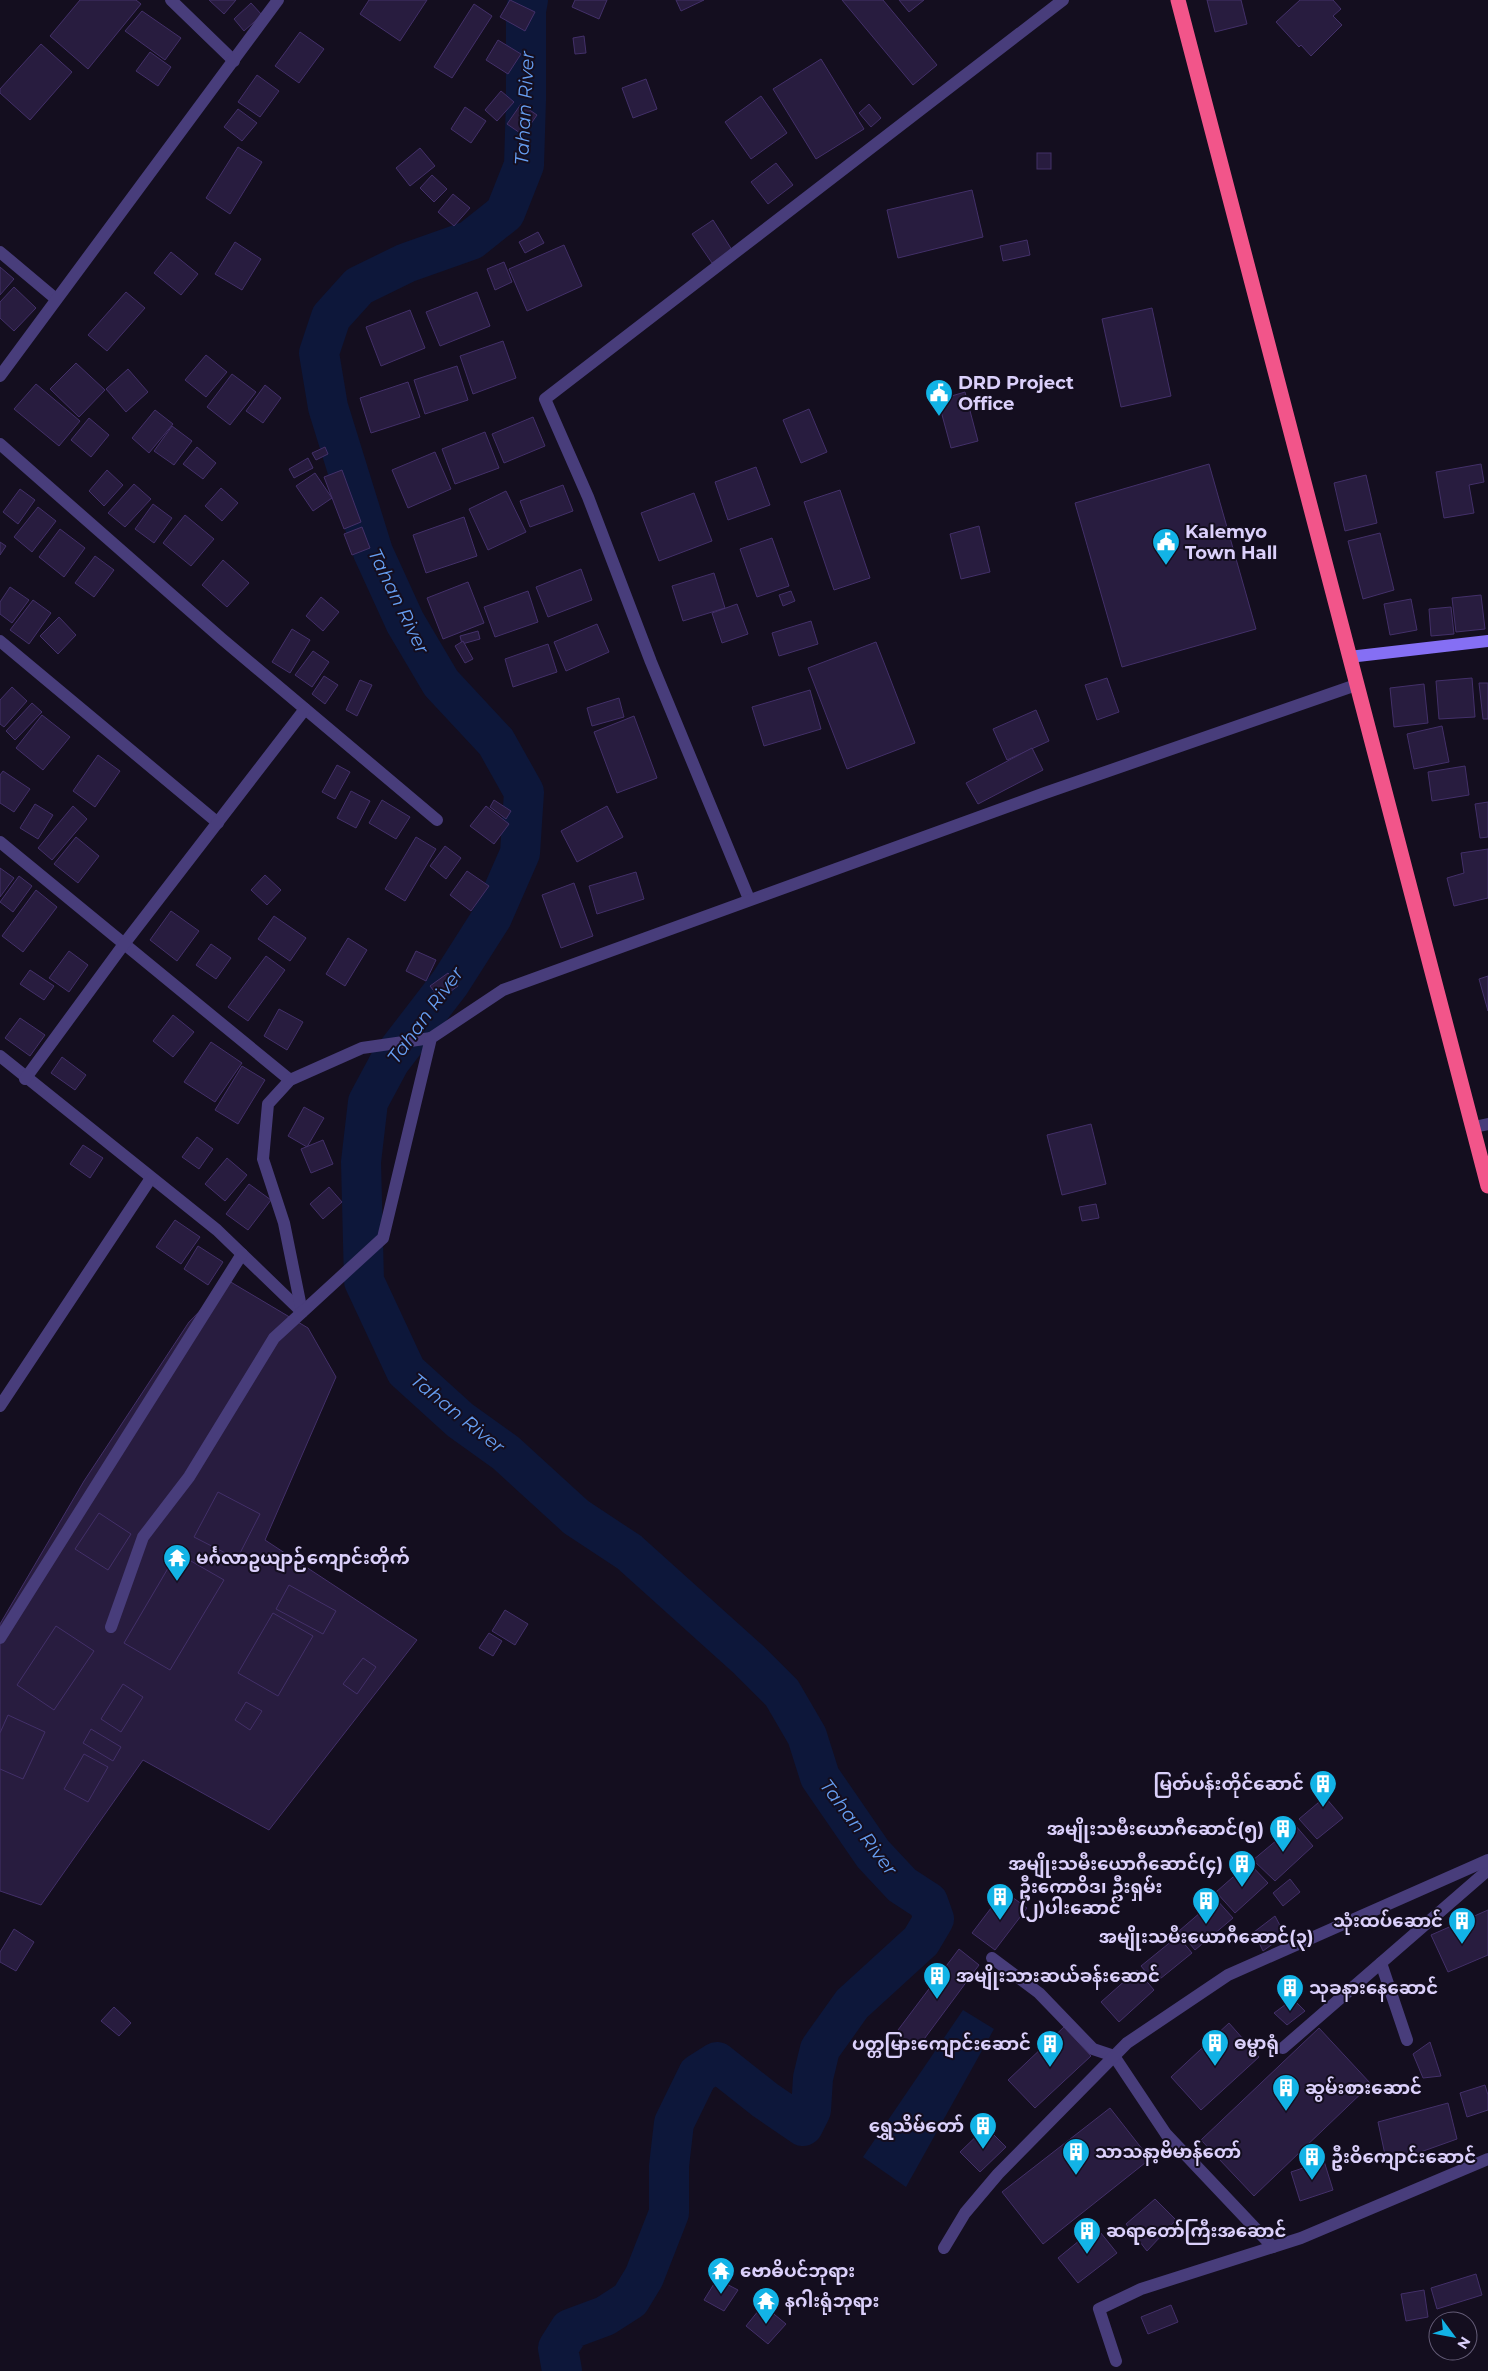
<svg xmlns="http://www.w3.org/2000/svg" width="1488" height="2371" font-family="Montserrat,'Noto Sans Myanmar',sans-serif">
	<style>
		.water { fill: #0d173a }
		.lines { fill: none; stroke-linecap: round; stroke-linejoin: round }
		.river { stroke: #0d173a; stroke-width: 40 }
		.building { fill: #281c3f; stroke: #433069 }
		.street { stroke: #483d7b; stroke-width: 12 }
		.secondary { stroke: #856ff4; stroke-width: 12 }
		.highway { stroke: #f2558a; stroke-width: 15 }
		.labels { text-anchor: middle; stroke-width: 4; stroke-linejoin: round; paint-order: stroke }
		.poi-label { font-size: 18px; font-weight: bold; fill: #dbd0fb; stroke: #140e1f; text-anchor: start }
		.water-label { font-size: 19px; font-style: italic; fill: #679ff3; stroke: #140e1f }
	</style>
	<rect width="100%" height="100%" fill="#140e1f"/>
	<path class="water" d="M963,2010L994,2029L906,2187L863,2157Z"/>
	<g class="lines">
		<path class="river" d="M528,0L526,11V100L524,165L505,213L471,240L406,263L359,286L331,317L319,353L328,407L373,552L405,622L441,683L496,742L524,792L520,853L492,917L450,983L390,1061L368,1102L361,1162L364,1281L406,1371L460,1420L506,1453L576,1517L629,1552L749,1660L782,1693L807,1736L820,1777L873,1854L902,1885L928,1902L934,1919L921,1941L852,2004L820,2049L813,2078L811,2110L803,2126L765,2100L717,2062L698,2074L674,2123L669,2166V2213L644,2277L630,2300L605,2316L570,2329L558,2348L562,2371"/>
	</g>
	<g class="building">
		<path d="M80,0H136L141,4L88,69L50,36Z"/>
		<path d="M209,0H236L224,14Z"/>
		<path d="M369,0H427L400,41L360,14Z"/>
		<path d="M510,0L535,12L525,31L500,17Z"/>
		<path d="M575,0H607L599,19L572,7Z"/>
		<path d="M676,0H704L681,11Z"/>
		<path d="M842,0H883L937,65L913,85Z"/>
		<path d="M899,0H924L909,12Z"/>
		<path d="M1207,0H1241L1247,24L1215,32Z"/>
		<path d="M1300,0H1333L1341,9L1333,16L1342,25L1311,56L1301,45L1299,47L1276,22Z"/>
		<path d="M251,3L262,15L244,31L234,19Z"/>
		<path d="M474,4L492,16L452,78L434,67Z"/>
		<path d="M142,11L181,38L165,60L125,31Z"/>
		<path d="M300,32L324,49L299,83L275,66Z"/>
		<path d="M584,36L586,53L575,54L573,38Z"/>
		<path d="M498,40L521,54L508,74L486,60Z"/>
		<path d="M41,44L72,72L30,120L0,93V89Z"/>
		<path d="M150,52L171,67L158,86L136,71Z"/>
		<path d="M821,59L864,129L816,159L773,89Z"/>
		<path d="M257,75L279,91L260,117L238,102Z"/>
		<path d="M646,79L657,109L633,118L622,88Z"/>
		<path d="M501,91L514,102L497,121L485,110Z"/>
		<path d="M761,96L787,133L751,159L725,122Z"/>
		<path d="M521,104L537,115L523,135L507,124Z"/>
		<path d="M869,104L881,118L871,127L859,113Z"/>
		<path d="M465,107L486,121L471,143L451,129Z"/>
		<path d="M238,109L257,123L242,141L224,127Z"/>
		<path d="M238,147L262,162L230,214L206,198Z"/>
		<path d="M420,148L435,166L410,186L396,168Z"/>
		<rect x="1037" y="153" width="14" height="16"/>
		<path d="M776,163L793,185L768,204L751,182Z"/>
		<path d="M432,175L447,189L434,202L420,188Z"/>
		<path d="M972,190L983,237L898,258L887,210Z"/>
		<path d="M453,194L470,208L454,226L438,212Z"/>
		<path d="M713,220L732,250L712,263L692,234Z"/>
		<path d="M538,232L544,243L525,253L519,242Z"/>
		<path d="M1027,240L1030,255L1003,261L1000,246Z"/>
		<path d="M235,242L261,259L242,290L215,274Z"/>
		<path d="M564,245L582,286L527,311L509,269Z"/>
		<path d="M171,252L198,274L181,295L154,273Z"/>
		<path d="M504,262L512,282L495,290L487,269Z"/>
		<path d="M0,267L14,279L0,295Z"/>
		<path d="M14,287L36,308L14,331L0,318V302Z"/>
		<path d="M126,292L145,308L107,351L88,335Z"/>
		<path d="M477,292L490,326L440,346L426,312Z"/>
		<path d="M1152,308L1171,396L1121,407L1102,319Z"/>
		<path d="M410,310L425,348L381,366L366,327Z"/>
		<path d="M503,341L516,378L473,394L460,356Z"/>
		<path d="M206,355L227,372L206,397L185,380Z"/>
		<path d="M76,363L105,390L79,417L50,389Z"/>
		<path d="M457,366L468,400L425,414L414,380Z"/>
		<path d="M128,369L148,392L126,412L106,389Z"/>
		<path d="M232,374L256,392L230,425L207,407Z"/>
		<path d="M408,382L420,417L371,433L360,398Z"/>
		<path d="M36,384L80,421L59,446L14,409Z"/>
		<path d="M265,385L281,398L263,423L246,411Z"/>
		<path d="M965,392L978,441L951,448L938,400Z"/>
		<path d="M809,409L827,452L801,463L783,420Z"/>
		<path d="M155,410L173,424L149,453L132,438Z"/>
		<path d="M533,417L545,446L504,463L492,434Z"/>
		<path d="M89,418L109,435L91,457L71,440Z"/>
		<path d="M172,426L192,441L174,465L154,451Z"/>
		<path d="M485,432L499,468L455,484L442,449Z"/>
		<path d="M197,447L216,463L203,479L183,464Z"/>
		<path d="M325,447L328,454L316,460L312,453Z"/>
		<path d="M435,452L451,489L408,508L392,470Z"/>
		<path d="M308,458L313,468L294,478L289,469Z"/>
		<path d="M1209,464L1256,629L1122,667L1075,503Z"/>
		<path d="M1481,464L1484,482L1469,485L1474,513L1444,518L1436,472Z"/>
		<path d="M756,467L770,505L728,520L715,482Z"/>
		<path d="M107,470L123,485L104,506L89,491Z"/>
		<path d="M342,470L361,522L344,529L324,477Z"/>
		<path d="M315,473L332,498L313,511L296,486Z"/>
		<path d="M1366,475L1377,523L1345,531L1334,483Z"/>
		<path d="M134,484L151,499L125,527L108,513Z"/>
		<path d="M563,485L573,511L530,527L520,501Z"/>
		<path d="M221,488L238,503L222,521L205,506Z"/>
		<path d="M20,489L35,500L18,524L3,512Z"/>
		<path d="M840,490L870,578L834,590L804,502Z"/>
		<path d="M506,491L526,532L488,550L469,509Z"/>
		<path d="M694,493L712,541L659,561L641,513Z"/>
		<path d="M153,504L172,518L154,543L135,529Z"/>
		<path d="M38,507L56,521L32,552L14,537Z"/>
		<path d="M185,515L214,539L191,566L163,543Z"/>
		<path d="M464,517L477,556L426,573L413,535Z"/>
		<path d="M979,526L990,572L961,579L950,534Z"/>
		<path d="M362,527L370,548L352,555L344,534Z"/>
		<path d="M60,529L85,548L64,577L39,557Z"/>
		<path d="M1380,533L1394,590L1363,599L1348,541Z"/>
		<path d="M772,538L789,586L757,597L740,549Z"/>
		<path d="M0,542L6,546L0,555Z"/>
		<path d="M95,556L114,570L94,597L75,583Z"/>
		<path d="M223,560L249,583L227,607L202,585Z"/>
		<path d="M581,569L592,600L548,617L536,587Z"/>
		<path d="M714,573L725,608L683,621L672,586Z"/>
		<path d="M468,582L484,623L443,639L427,598Z"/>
		<path d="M10,587L29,600L12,623L0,614V602Z"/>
		<path d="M528,591L538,622L495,637L484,607Z"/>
		<path d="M791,591L795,601L783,606L779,595Z"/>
		<path d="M1481,595L1485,629L1456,632L1452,598Z"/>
		<path d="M321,597L339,612L323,631L306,616Z"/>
		<path d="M1411,599L1417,630L1390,635L1384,604Z"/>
		<path d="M33,600L51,613L29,644L10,630Z"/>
		<path d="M737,604L748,634L722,643L712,613Z"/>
		<path d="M1451,607L1454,634L1431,636L1429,609Z"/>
		<path d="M59,617L76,635L58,654L40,636Z"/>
		<path d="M811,621L818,644L779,656L772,633Z"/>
		<path d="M597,624L609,652L566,671L554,642Z"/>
		<path d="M292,629L310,640L290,673L272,662Z"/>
		<path d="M478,631L480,639L462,644L460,636Z"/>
		<path d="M463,641L473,659L465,663L455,646Z"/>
		<path d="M876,642L915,743L847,769L808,668Z"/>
		<path d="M548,644L557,672L513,687L505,659Z"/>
		<path d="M313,651L329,662L312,687L295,675Z"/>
		<path d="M324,676L338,685L325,704L312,694Z"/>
		<path d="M1107,678L1119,712L1097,720L1085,685Z"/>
		<path d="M1472,678L1475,717L1439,719L1436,681Z"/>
		<path d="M360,680L372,685L357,716L346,710Z"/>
		<path d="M1479,683H1488V719H1483Z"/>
		<path d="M1424,684L1428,723L1394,727L1390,688Z"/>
		<path d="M12,687L27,701L4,727L0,724V700Z"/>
		<path d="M810,690L821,729L764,746L752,707Z"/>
		<path d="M619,698L624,717L592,726L587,708Z"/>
		<path d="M32,703L42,712L15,740L6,731Z"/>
		<path d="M1036,710L1049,741L1007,760L993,729Z"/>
		<path d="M42,715L70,737L43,770L16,748Z"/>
		<path d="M634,716L657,778L617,793L594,732Z"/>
		<path d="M1442,726L1449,762L1414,769L1407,734Z"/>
		<path d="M1032,748L1043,770L978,804L966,783Z"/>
		<path d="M98,755L120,771L95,807L73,791Z"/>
		<path d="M337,765L350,772L335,799L322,792Z"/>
		<path d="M1465,766L1469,795L1432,801L1428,772Z"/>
		<path d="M3,771L30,789L14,812L0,803V775Z"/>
		<path d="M351,791L370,801L356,828L337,818Z"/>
		<path d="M382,800L410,817L396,839L369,823Z"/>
		<path d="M494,800L511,811L506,819L490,807Z"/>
		<path d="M1488,802V837L1480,838L1475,804Z"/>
		<path d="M35,804L53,815L38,839L20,828Z"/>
		<path d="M73,806L87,819L52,860L38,848Z"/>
		<path d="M486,806L509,824L494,844L470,826Z"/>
		<path d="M607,806L623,837L577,862L561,831Z"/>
		<path d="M76,837L99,856L78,883L54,864Z"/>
		<path d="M416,837L436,849L405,901L385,889Z"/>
		<path d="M445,846L461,858L446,879L430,866Z"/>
		<path d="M1488,849V898L1454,906L1447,878L1464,873L1461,853Z"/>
		<path d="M0,868L14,878L0,897Z"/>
		<path d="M467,871L489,886L471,911L450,895Z"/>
		<path d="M636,872L644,899L597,914L589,886Z"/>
		<path d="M265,875L281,890L267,905L251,890Z"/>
		<path d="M19,876L32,886L13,912L0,902Z"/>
		<path d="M574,883L593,936L561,948L542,895Z"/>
		<path d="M36,890L57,907L23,952L2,936Z"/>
		<path d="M171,911L199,931L177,961L150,940Z"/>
		<path d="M274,916L306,938L290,961L258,939Z"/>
		<path d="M348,938L367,950L345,986L326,974Z"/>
		<path d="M211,944L231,958L216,979L196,965Z"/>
		<path d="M69,951L88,965L69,992L49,978Z"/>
		<path d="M416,951L436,960L426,981L406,971Z"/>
		<path d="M266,956L285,970L248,1021L228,1007Z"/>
		<path d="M30,970L54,986L44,1000L20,984Z"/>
		<path d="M448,973L458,986L440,999L430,986Z"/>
		<path d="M1488,976V1011L1479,979Z"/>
		<path d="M279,1009L303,1022L287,1050L264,1036Z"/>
		<path d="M173,1015L194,1032L173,1057L153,1041Z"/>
		<path d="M20,1018L45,1035L30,1056L5,1038Z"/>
		<path d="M211,1042L242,1063L215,1102L184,1082Z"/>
		<path d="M62,1057L86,1075L75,1090L51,1073Z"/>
		<path d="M242,1066L265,1080L238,1124L215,1110Z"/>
		<path d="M304,1107L324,1118L307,1147L288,1136Z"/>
		<path d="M1091,1124L1106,1184L1062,1195L1047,1135Z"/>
		<path d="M197,1137L213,1149L199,1169L182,1157Z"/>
		<path d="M323,1140L333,1164L311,1173L301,1149Z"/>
		<path d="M83,1145L103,1158L90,1178L70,1164Z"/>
		<path d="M227,1158L247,1175L225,1201L205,1184Z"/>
		<path d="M249,1184L271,1200L248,1230L226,1214Z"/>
		<path d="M329,1187L342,1202L323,1219L310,1204Z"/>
		<path d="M1096,1204L1099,1218L1082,1221L1079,1207Z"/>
		<path d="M175,1220L200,1237L181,1264L156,1247Z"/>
		<path d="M198,1246L223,1262L208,1285L184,1269Z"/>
		<path d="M229,1281L308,1328L336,1377L265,1540L417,1640L269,1830L143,1760L41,1905L0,1891V1624L84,1481L189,1322Z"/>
		<path d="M218,1492L260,1514L237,1559L194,1537Z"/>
		<path d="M99,1513L131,1534L108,1570L75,1549Z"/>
		<path d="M177,1553L224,1580L170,1670L124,1643Z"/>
		<path d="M289,1585L336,1611L323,1634L276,1609Z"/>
		<path d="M505,1610L528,1624L515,1645L492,1631Z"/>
		<path d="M273,1613L313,1636L278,1696L238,1673Z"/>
		<path d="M56,1626L94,1651L54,1710L17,1685Z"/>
		<path d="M489,1633L502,1641L493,1656L479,1648Z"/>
		<path d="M363,1658L376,1667L357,1694L343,1684Z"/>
		<path d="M123,1684L143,1697L121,1732L101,1719Z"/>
		<path d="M246,1702L262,1711L250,1730L235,1720Z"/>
		<path d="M8,1715L45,1732L23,1779L0,1769V1733Z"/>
		<path d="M91,1729L121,1747L113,1761L83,1743Z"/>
		<path d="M84,1754L108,1767L88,1802L64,1789Z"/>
		<path d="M1325,1797L1343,1818L1317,1839L1299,1819Z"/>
		<path d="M1295,1825L1313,1846L1275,1881L1253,1860Z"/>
		<path d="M1249,1863L1268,1883L1235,1913L1216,1892Z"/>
		<path d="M1290,1879L1300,1892L1283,1906L1273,1893Z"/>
		<path d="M1004,1891L1027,1908L995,1950L972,1933Z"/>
		<path d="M1216,1899L1233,1918L1195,1950L1179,1931Z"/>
		<path d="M1488,1910V1955L1448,1972L1431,1935Z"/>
		<path d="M1275,1916L1285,1935L1263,1951L1254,1932Z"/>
		<path d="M14,1929L34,1942L16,1971L0,1962V1952Z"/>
		<path d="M1178,1936L1192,1953L1155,1983L1141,1966Z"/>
		<path d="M959,1949L979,1965L916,2050L895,2034Z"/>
		<path d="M1137,1970L1154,1990L1119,2022L1101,2002Z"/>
		<path d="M1293,1999L1305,2011L1287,2025L1274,2013Z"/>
		<path d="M114,2007L131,2023L119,2036L101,2021Z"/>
		<path d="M1229,2023L1259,2057L1201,2110L1171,2077Z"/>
		<path d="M1064,2027L1091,2056L1035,2108L1008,2080Z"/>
		<path d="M1319,2028L1371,2084L1254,2196L1201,2140Z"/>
		<path d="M1430,2042L1441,2076L1423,2078L1413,2054Z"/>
		<path d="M1485,2085L1488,2095V2110L1467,2117L1460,2093Z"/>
		<path d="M1448,2103L1457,2139L1387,2164L1378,2122Z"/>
		<path d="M1110,2108L1150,2159L1043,2244L1002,2192Z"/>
		<path d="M986,2127L1006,2147L980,2172L960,2152Z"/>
		<path d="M1324,2161L1333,2190L1300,2201L1291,2172Z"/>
		<path d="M1155,2199L1176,2220L1147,2251L1126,2224Z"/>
		<path d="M1096,2227L1117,2253L1078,2283L1058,2258Z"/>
		<path d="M1476,2274L1482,2295L1437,2309L1431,2288Z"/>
		<path d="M717,2279L738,2290L724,2311L704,2300Z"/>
		<path d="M1424,2290L1428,2317L1406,2321L1401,2294Z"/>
		<path d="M763,2305L786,2324L768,2344L746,2326Z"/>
		<path d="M1171,2305L1178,2322L1148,2334L1141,2317Z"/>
	</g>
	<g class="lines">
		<g class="street">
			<path d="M171,0L234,61"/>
			<path d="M0,252L56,299"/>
			<path d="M0,376L278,0"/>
			<path d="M0,444L222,639L437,820"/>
			<path d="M0,641L218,823"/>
			<path d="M0,842L290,1080"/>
			<path d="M749,899L651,662L588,497L545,399L1063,0"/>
			<path d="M0,1056L217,1230L302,1312"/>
			<path d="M25,1079L124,944L305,709"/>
			<path d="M1474,1127L1488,1124"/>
			<path d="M302,1312L284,1223L263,1159L268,1104L290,1080L362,1048L431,1038"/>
			<path d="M0,1406L151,1178"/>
			<path d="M111,1627L143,1537L189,1477L274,1338L383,1238L431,1038L503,990L1045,793L1356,685"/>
			<path d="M0,1638L242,1254"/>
			<path d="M992,1958L1039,1993L1093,2049L1114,2056L1166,2134L1273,2247"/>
			<path d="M1381,1963L1407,2040"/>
			<path d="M1283,2048L1488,1870"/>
			<path d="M944,2248L965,2213L998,2174L1127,2043L1228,1975L1488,1860"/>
			<path d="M1116,2361L1099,2309L1141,2289L1301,2238L1488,2159"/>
		</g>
		<path class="secondary" d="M1349,657L1488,641"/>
		<path class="highway" d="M1178,0L1488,1186"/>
	</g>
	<defs>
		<symbol id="civic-pin" viewBox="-11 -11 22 30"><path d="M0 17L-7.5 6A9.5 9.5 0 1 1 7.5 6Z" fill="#12b3e6" stroke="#140e1f"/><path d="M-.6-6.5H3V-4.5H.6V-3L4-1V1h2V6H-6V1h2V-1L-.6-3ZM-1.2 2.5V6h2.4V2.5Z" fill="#fff"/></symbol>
		<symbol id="temple-pin" viewBox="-11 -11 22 30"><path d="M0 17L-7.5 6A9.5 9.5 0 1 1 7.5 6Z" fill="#12b3e6" stroke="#140e1f"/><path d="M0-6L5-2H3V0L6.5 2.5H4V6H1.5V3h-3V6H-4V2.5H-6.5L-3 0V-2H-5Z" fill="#fff"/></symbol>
		<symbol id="building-pin" viewBox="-11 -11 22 30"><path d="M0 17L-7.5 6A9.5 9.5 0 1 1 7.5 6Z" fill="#12b3e6" stroke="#140e1f"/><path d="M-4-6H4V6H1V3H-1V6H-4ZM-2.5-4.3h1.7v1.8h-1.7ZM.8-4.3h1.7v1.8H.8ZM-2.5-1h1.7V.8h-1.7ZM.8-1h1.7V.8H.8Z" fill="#fff"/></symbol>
	</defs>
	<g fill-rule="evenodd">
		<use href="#civic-pin" x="923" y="377" width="32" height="43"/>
		<use href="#civic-pin" x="1150" y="526" width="32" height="43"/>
		<use href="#temple-pin" x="161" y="1542" width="32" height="43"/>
		<use href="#building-pin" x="1307" y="1768" width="32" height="43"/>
		<use href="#building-pin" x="1267" y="1813" width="32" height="43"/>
		<use href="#building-pin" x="1226" y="1848" width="32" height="43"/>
		<use href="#building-pin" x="984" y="1881" width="32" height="43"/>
		<use href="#building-pin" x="1190" y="1885" width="32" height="43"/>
		<use href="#building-pin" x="1446" y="1905" width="32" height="43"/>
		<use href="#building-pin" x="921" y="1960" width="32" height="43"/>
		<use href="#building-pin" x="1274" y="1972" width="32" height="43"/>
		<use href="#building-pin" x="1199" y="2027" width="32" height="43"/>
		<use href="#building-pin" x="1034" y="2028" width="32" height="43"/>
		<use href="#building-pin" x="1270" y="2072" width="32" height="43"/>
		<use href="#building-pin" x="967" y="2110" width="32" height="43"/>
		<use href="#building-pin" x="1060" y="2136" width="32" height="43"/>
		<use href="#building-pin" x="1296" y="2141" width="32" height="43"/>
		<use href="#building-pin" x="1071" y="2215" width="32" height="43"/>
		<use href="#temple-pin" x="705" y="2255" width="32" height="43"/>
		<use href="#temple-pin" x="750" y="2285" width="32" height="43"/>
	</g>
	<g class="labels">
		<g class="poi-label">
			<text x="958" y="389">DRD Project<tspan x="958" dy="21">Office</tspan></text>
			<text x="1185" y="538">Kalemyo<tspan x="1185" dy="21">Town Hall</tspan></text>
			<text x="196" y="1564">မင်္ဂလာဥယျာဉ်ကျောင်းတိုက်</text>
			<text x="1304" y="1790" text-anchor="end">မြတ်ပန်းတိုင်ဆောင်</text>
			<text x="1264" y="1835" text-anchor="end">အမျိုးသမီးယောဂီဆောင်(၅)</text>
			<text x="1223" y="1870" text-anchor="end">အမျိုးသမီးယောဂီဆောင်(၄)</text>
			<text x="1019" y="1893">ဦးကောဝိဒ၊ ဦးရှမ်း<tspan x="1019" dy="21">(၂)ပါးဆောင်</tspan></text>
			<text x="1443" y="1927" text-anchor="end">သုံးထပ်ဆောင်</text>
			<text x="1206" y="1943" text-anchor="middle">အမျိုးသမီးယောဂီဆောင်(၃)</text>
			<text x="956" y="1982">အမျိုးသားဆယ်ခန်းဆောင်</text>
			<text x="1309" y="1994">သုခနားနေဆောင်</text>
			<text x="1234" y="2049">ဓမ္မာရုံ</text>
			<text x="1031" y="2050" text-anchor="end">ပတ္တမြားကျောင်းဆောင်</text>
			<text x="1305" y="2094">ဆွမ်းစားဆောင်</text>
			<text x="964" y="2132" text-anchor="end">ရွှေသိမ်တော်</text>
			<text x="1095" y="2158">သာသနာ့ဗိမာန်တော်</text>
			<text x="1331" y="2163">ဦးဝိကျောင်းဆောင်</text>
			<text x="1106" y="2237">ဆရာတော်ကြီးအဆောင်</text>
			<text x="740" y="2277">ဗောဓိပင်ဘုရား</text>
			<text x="785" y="2307">နဂါးရုံဘုရား</text>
		</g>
		<g class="water-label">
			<text transform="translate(524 108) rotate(-87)" y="7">Tahan River</text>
			<text transform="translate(399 601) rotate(64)" y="7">Tahan River</text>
			<text transform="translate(425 1015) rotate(-54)" y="7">Tahan River</text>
			<text transform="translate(458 1413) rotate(39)" y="7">Tahan River</text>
			<text transform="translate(859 1827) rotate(53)" y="7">Tahan River</text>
		</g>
	</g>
	<g transform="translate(1453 2336) rotate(122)"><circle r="24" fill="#140e1f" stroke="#645c77"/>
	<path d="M0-4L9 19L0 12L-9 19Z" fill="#12b3e6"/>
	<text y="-8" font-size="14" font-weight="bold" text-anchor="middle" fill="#dbd0fb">N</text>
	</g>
</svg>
